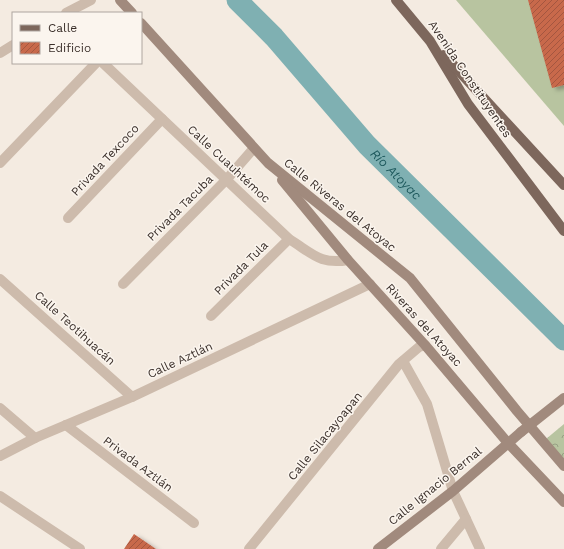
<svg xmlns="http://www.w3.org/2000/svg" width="564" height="549" font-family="'Work Sans',sans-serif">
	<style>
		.forest { fill: url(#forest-crowns) }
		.pitch { fill: #b8c4a0 }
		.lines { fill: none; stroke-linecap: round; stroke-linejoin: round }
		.river { stroke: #7fb0b2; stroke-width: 21 }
		.building { fill: url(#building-hatch); filter: url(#shadow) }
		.street { stroke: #cdbbac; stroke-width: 10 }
		.secondary { stroke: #a18a7d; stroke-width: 10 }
		.primary { stroke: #7d675c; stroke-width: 10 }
		.secondary-bridge { stroke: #a18a7d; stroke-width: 10 }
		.labels { text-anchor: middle; stroke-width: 3; stroke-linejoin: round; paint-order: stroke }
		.street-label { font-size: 12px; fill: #3b302b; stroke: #fbf5ee }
		.water-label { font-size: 13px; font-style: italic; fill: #1f5a5e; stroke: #fbf5ee }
	</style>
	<defs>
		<pattern id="forest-crowns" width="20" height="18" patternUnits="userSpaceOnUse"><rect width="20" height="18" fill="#b8c4a0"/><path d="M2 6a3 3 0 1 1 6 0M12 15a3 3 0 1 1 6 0" fill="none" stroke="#97a083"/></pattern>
		<pattern id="building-hatch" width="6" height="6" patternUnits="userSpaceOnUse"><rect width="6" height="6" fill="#c8694b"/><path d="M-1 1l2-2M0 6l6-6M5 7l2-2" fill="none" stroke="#a4573f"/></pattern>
		<filter id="shadow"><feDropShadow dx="4.5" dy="2.5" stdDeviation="2" flood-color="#0004"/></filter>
	</defs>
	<rect width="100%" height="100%" fill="#f4ebe1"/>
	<path class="forest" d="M564,424V460L546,439Z"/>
	<path class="pitch" d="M456,0H564V126Z"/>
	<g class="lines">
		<path class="river" id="s1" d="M237,0L274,37L367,145L564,340"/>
	</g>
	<g class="building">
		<path d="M528,0H564V85L552,88Z"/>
		<path d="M134,534L156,549H124Z"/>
	</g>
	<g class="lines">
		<g class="street">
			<path d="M66,13L91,0"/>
			<path d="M0,53L13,45"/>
			<path d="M103,63L289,239C312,253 320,265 348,260"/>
			<path d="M0,163L96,63"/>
			<path d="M68,218L162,119"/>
			<path d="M0,279L132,397"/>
			<path d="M123,284L227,179L254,148"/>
			<path d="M211,316L289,239"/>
			<path d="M403,361L427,404L453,491L480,549"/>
			<path d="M0,408L35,438"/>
			<path d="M66,425L194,523"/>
			<path d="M0,456L35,438L132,397L370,284"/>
			<path d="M0,496L80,549"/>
			<path d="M249,549L399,364L419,347L425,345"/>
			<path d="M441,549L466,519"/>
		</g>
		<g class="secondary">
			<path d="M120,0L132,13"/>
			<path d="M141,23L268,163L410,278L517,411L564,466"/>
			<path d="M282,180L348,260L425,345L508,443L564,502"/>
			<path d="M378,549L453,491L521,432"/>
		</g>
		<g class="primary">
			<path d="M396,0L430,41L468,104L564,231"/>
			<path d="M444,55L564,185"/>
		</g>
		<path class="secondary-bridge" d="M521,432L564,398"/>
	</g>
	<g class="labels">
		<g class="street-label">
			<text transform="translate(470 79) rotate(56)" y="4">Avenida Constituyentes</text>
			<text transform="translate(105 160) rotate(-47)" y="4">Privada Texcoco</text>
			<text transform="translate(229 164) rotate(43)" y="4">Calle Cuauhtémoc</text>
			<text transform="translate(340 205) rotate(39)" y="4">Calle Riveras del Atoyac</text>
			<text transform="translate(180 208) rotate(-45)" y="4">Privada Tacuba</text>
			<text transform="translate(241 268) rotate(-45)" y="4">Privada Tula</text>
			<text transform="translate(424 325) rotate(48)" y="4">Riveras del Atoyac</text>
			<text transform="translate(75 328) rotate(42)" y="4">Calle Teotihuacán</text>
			<text transform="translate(180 360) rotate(-25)" y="4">Calle Aztlán</text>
			<text transform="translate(325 436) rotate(-51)" y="4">Calle Silacayoapan</text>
			<text transform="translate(138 464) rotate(37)" y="4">Privada Aztlán</text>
			<text transform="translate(435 486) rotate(-39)" y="4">Calle Ignacio Bernal</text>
		</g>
		<g class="water-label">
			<text dy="5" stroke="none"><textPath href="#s1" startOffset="236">Río Atoyac</textPath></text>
		</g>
	</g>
	<rect x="12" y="12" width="130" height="52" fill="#fbf5ee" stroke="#aea6a0"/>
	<rect x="20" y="25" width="20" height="6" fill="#7d675c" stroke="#aea6a0"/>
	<text x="48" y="32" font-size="12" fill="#3b302b">Calle</text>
	<rect x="20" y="42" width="20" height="12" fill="url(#building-hatch)" stroke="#aea6a0"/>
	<text x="48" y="52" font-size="12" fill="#3b302b">Edificio</text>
</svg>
